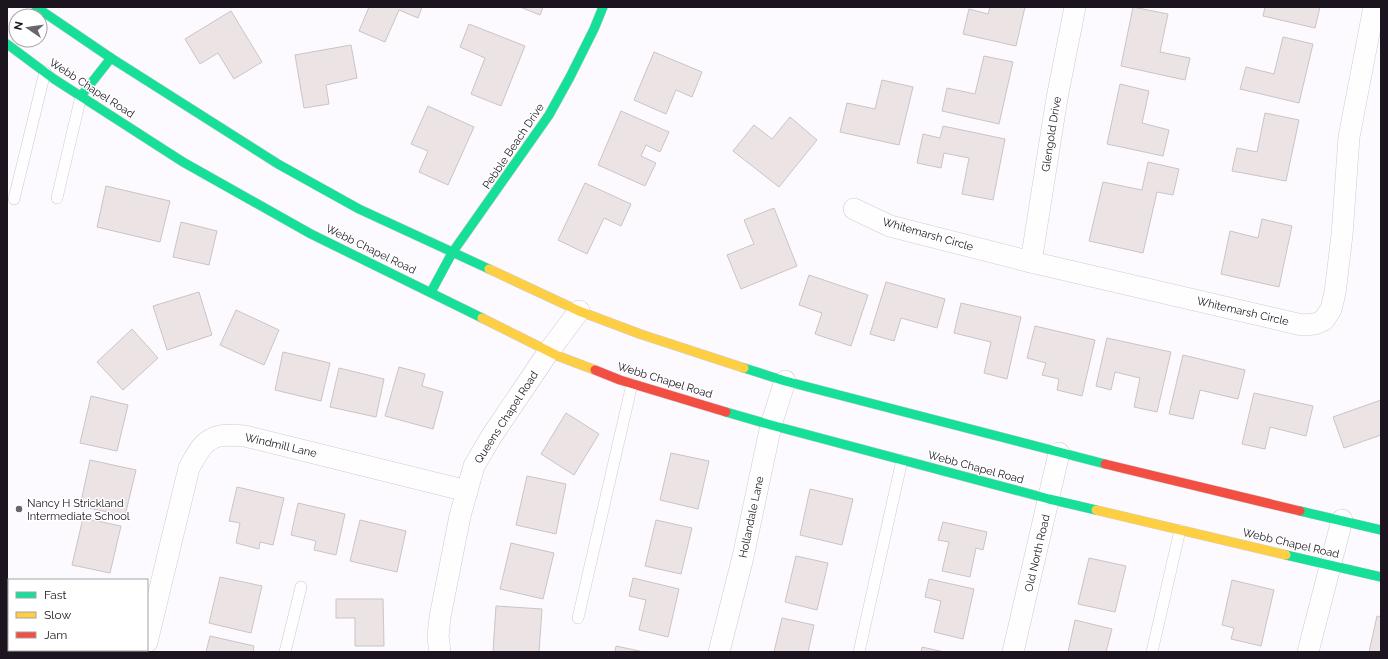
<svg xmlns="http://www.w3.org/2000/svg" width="1388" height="659" font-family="Raleway,sans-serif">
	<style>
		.building { fill: #ece3e4; stroke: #ccc3c4 }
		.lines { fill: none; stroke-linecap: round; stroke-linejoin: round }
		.lane-casing { stroke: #cfcbd2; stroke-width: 12 }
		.street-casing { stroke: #cfcbd2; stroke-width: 22 }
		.fast-casing { stroke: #cfcbd2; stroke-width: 10 }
		.slow-casing { stroke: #cfcbd2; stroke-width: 10 }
		.jam-casing { stroke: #cfcbd2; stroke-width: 10 }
		.lane { stroke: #fffeff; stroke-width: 11 }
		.street { stroke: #fffeff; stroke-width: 21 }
		.fast { stroke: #16e098; stroke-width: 9 }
		.slow { stroke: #ffcf43; stroke-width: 9 }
		.jam { stroke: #f24e42; stroke-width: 9 }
		.poi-dot { fill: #6a646c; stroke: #fff; stroke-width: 1.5 }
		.labels { text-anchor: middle; stroke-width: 3; stroke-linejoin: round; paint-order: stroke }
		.street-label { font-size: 11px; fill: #1c141e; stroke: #fff }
		.poi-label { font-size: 11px; fill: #1c141e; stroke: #fff; text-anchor: start }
	</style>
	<rect width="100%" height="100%" fill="#fcfafe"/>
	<g class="building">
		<path d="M369,7H422L418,18L399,10L385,42L359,31Z"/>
		<path d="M520,7H543L540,15Z"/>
		<path d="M990,7H1025L1016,46L963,34L969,9L988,14Z"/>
		<path d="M1133,7L1168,14L1160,52L1190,58L1185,80L1121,66Z"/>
		<path d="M1265,7H1320L1315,28L1263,16Z"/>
		<path d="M231,11L262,62L234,79L218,53L200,64L185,39Z"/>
		<path d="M469,24L525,46L501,106L471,94L485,58L460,47Z"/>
		<path d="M1283,37L1313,44L1299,103L1240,89L1246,67L1274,74Z"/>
		<path d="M351,45L357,78L326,85L329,104L304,108L295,55Z"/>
		<path d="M654,52L702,72L692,97L676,90L666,114L634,100Z"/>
		<path d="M984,56L1013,62L999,124L942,111L947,88L975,94Z"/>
		<path d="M882,80L913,87L899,145L840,132L847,103L875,109Z"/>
		<path d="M1120,84L1149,91L1142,123L1169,130L1163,156L1107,144Z"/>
		<path d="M428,106L474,127L448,185L419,172L428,151L411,144Z"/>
		<path d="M621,111L669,132L660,152L646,145L641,156L656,163L645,186L598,165Z"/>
		<path d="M1265,113L1299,120L1286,181L1232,171L1237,148L1257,152Z"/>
		<path d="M790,117L817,140L779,187L733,151L754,125L772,139Z"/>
		<path d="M943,126L1005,139L993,200L962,194L969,158L944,153L941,168L917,163L923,134L940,138Z"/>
		<path d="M1148,162L1179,169L1173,195L1157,192L1143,253L1089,241L1103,182L1142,190Z"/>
		<path d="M585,183L631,204L621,226L604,218L587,254L558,240Z"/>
		<path d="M106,186L170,201L160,242L97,227Z"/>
		<path d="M774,208L797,266L741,289L727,255L754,244L744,220Z"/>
		<path d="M1262,219L1292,226L1279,287L1221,274L1230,231L1258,238Z"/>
		<path d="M181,222L217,231L209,265L173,257Z"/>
		<path d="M809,275L868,295L851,346L815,334L822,313L799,305Z"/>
		<path d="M886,282L945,299L937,328L901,318L894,341L870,334Z"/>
		<path d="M199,292L212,335L167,350L153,306Z"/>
		<path d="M961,303L1021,317L1007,379L984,373L991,342L954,333Z"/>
		<path d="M236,310L279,330L264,365L220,345Z"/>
		<path d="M1035,326L1095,340L1082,396L1057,390L1059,379L1042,375L1046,363L1027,358Z"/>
		<path d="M132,329L158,358L123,390L97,362Z"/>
		<path d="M1107,338L1171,352L1157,412L1134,407L1140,378L1115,372L1111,390L1096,386Z"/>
		<path d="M283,352L330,363L321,401L275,390Z"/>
		<path d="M1183,355L1245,370L1238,399L1200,390L1193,419L1169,414Z"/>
		<path d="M399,367L425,374L422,386L443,392L433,429L385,416Z"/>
		<path d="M339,368L384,379L376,417L330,407Z"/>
		<path d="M1254,393L1313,406L1306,436L1270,427L1265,449L1242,444Z"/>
		<path d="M91,396L128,405L117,451L80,443Z"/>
		<path d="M1381,400V435L1344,448L1333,417Z"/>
		<path d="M566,413L599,434L574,475L541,454Z"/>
		<path d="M671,453L709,461L698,509L660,500Z"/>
		<path d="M90,460L136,470L125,516L80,506Z"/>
		<path d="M527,476L566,484L556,534L516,525Z"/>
		<path d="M237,487L284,498L273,545L260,542L259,549L236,543L240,523L229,521Z"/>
		<path d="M810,489L853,499L842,545L800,535Z"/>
		<path d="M298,503L345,514L336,555L314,550L316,541L291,535Z"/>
		<path d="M83,518L121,526L110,573L72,565Z"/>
		<path d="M360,520L406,531L397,572L350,561Z"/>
		<path d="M656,520L692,528L681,574L645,566Z"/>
		<path d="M943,522L987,532L983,550L976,548L970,577L942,571L949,542L938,540Z"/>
		<path d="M511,543L554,553L543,599L500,589Z"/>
		<path d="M796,556L828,563L817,610L785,602Z"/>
		<path d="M1089,558L1126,566L1115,612L1078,604Z"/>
		<path d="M220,577L262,586L251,633L209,623Z"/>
		<path d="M633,578L679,589L668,637L639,630L646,600L629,596Z"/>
		<path d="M929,579L974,589L963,639L934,632L941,601L925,597Z"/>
		<path d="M1232,580L1274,590L1261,646L1231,639L1234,628L1222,625Z"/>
		<path d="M336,599H383L384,646H355V618H336Z"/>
		<path d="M496,606L542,609L539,652H493Z"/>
		<path d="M1377,616L1381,617V652H1369Z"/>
		<path d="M782,618L814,625L808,652H774Z"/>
		<path d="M1075,620L1112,629L1106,652H1068Z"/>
		<path d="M210,636L254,646L253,652H206Z"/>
		<path d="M616,646L644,652H615Z"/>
		<path d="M922,647L944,652H921Z"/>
		<path d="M52,650H83L92,652H52Z"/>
	</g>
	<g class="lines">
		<defs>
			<g id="lane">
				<path d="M57,198L81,96"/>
				<path d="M14,199L45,72"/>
				<path d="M578,618L632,384"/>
				<path d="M285,652L301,587"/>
				<path d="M859,652L902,460"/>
				<path d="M1152,652L1180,530"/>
			</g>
			<g id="street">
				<path d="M854,209L890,226L1031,262L1302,325L1315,324L1324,320L1331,309L1335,293L1342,235L1349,137L1374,7"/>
				<path d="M1031,262L1057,98L1075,7"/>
				<path d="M147,642L189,468C197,454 203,439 220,436C228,434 237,436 245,436L467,491"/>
				<path d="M440,652L438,637L440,617L460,516L474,466L491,437L549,351L579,311"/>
				<path d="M719,652L743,557L771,425L785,381"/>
				<path d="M1013,652L1059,453"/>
				<path d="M1308,652L1342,520"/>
			</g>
			<g id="fast">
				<path d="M36,7L111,58L278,164L359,209L489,269"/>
				<path d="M7,44L54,79L183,162L311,234L482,318"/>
				<path d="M81,96L111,58"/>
				<path d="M431,292L452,253L549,115L570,77L594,29L603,7"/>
				<path d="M744,368L785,381L1105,464"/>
				<path d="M726,412L771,425L1049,499L1096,510"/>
				<path d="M1300,511L1381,530"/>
				<path d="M1286,555L1381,577"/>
			</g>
			<g id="slow">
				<path d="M489,269L579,311L640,334L744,368"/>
				<path d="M482,318L558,356L595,370"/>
				<path d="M1096,510L1286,555"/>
			</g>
			<g id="jam">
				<path d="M595,370L620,380L726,412"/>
				<path d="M1105,464L1300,511"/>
			</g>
		</defs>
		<use href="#lane" class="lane-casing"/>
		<use href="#street" class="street-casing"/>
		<use href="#fast" class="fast-casing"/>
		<use href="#slow" class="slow-casing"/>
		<use href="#jam" class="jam-casing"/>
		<use href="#lane" class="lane"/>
		<use href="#street" class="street"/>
		<use href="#fast" class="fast"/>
		<use href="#slow" class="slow"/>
		<use href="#jam" class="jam"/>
	</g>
	<circle class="poi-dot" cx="19" cy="509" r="4"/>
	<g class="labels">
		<g class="street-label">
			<text transform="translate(92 88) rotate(33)" y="4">Webb Chapel Road</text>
			<text transform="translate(1051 134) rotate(-81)" y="4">Glengold Drive</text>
			<text transform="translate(513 146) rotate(-56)" y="4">Pebble Beach Drive</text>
			<text transform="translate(928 234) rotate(16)" y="4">Whitemarsh Circle</text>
			<text transform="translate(371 249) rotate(26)" y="4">Webb Chapel Road</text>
			<text transform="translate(1243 311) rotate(13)" y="4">Whitemarsh Circle</text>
			<text transform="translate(665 380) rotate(17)" y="4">Webb Chapel Road</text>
			<text transform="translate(506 417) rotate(-57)" y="4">Queens Chapel Road</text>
			<text transform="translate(281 445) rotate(13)" y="4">Windmill Lane</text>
			<text transform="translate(976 467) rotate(15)" y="4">Webb Chapel Road</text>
			<text transform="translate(751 517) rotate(-78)" y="4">Hollandale Lane</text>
			<text transform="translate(1291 543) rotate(13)" y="4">Webb Chapel Road</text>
			<text transform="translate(1037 553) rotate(-77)" y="4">Old North Road</text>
		</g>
		<g class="poi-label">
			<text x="27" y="507">Nancy H Strickland<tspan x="27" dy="13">Intermediate School</tspan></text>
		</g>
	</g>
	<rect width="1388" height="659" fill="none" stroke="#1c141e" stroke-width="16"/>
	<rect x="8" y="579" width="140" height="72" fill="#ffffff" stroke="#a4a1a5"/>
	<rect x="16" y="592" width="20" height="6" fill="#16e098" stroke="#a4a1a5"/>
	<text x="44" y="599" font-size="12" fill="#1c141e">Fast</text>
	<rect x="16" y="612" width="20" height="6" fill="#ffcf43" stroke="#a4a1a5"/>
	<text x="44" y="619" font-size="12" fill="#1c141e">Slow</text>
	<rect x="16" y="632" width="20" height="6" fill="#f24e42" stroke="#a4a1a5"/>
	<text x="44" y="639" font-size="12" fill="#1c141e">Jam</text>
	<g transform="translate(28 28) rotate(283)"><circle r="19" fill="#ffffff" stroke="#a4a1a5"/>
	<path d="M0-3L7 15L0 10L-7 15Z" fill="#6a646c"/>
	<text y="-6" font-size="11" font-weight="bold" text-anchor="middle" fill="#1c141e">N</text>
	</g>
</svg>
